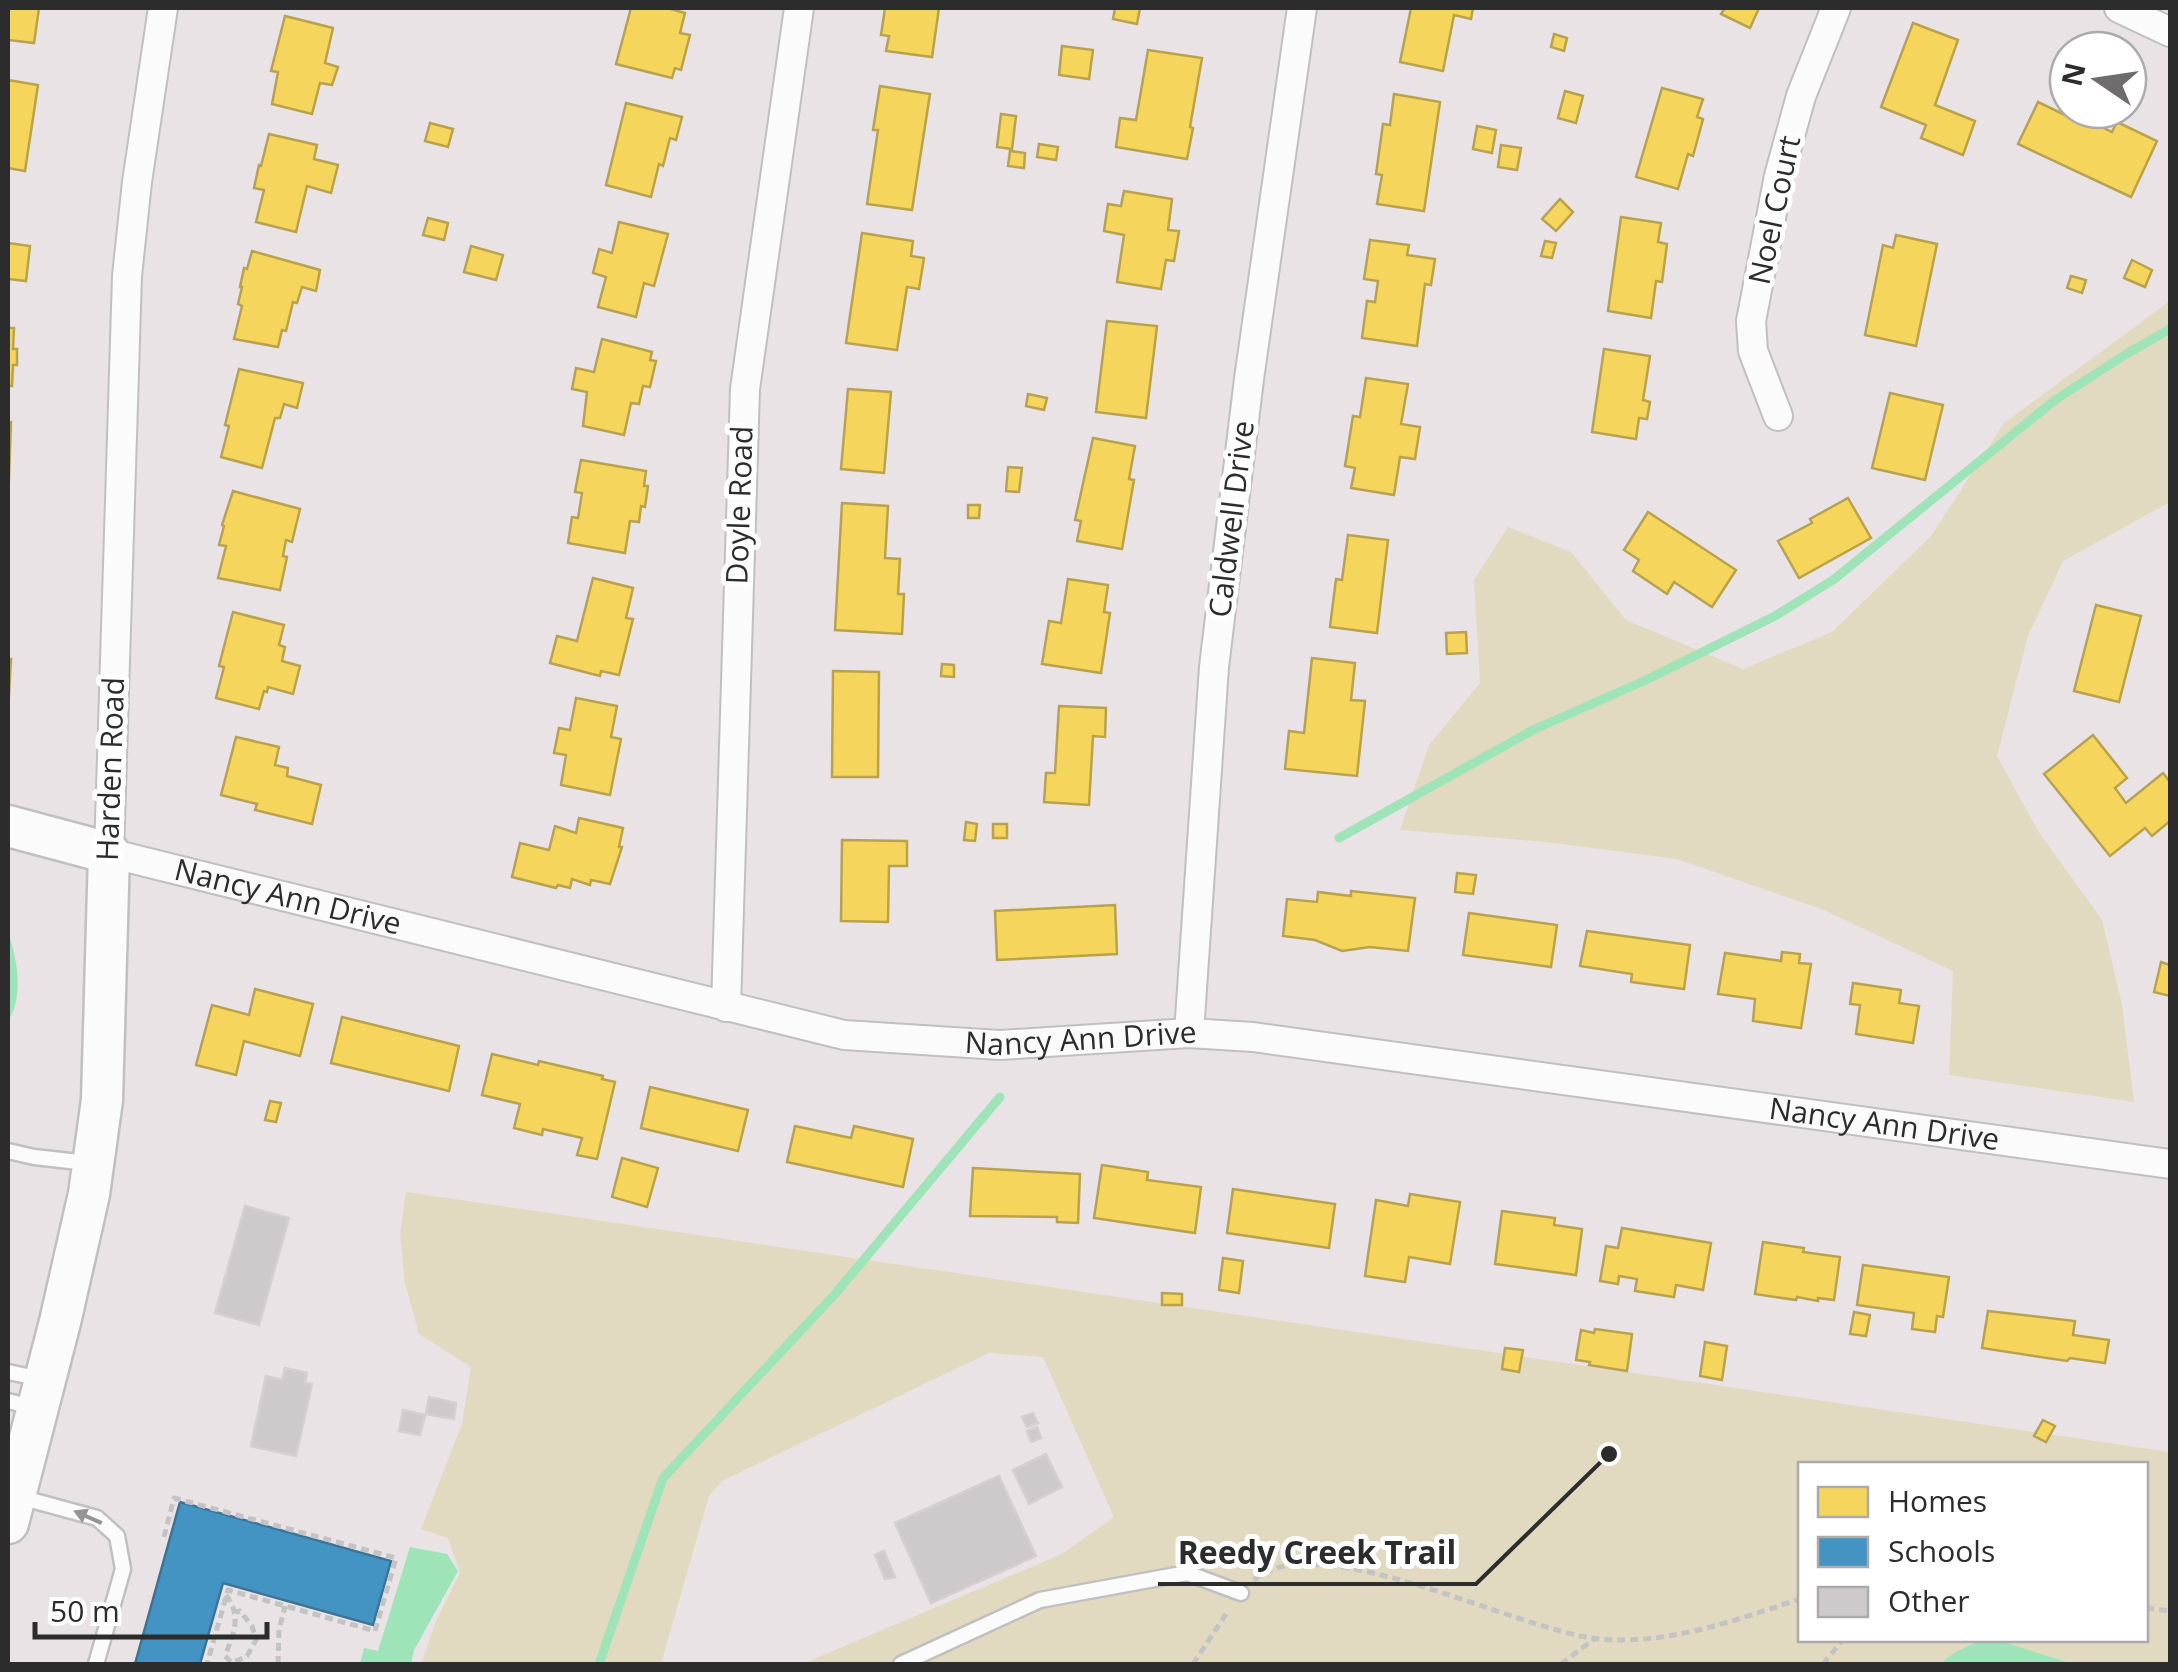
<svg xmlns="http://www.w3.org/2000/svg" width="2178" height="1672" font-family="'Open Sans',sans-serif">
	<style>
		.green { fill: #e2d9c1; fill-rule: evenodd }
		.water { fill: #9fe3b8 }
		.homes { fill: #f6d55c; stroke: #b9a24e; stroke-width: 2.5 }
		.schools { fill: #4393c3; stroke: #3c7496; stroke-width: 2.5 }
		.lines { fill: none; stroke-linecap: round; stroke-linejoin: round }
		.stream { stroke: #9fe3b8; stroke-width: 9 }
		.building { fill: #cec9cb; stroke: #d4cfd1; stroke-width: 2.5 }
		.lane-casing { stroke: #c0c0c0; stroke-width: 19 }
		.street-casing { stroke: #c0c0c0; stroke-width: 32 }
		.secondary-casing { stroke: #c0c0c0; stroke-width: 45 }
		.path { stroke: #c4c3c4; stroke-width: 5; stroke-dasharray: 8 5; stroke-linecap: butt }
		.lane { stroke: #fcfbfb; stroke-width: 14 }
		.street { stroke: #fcfbfb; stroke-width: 28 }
		.secondary { stroke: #fcfbfb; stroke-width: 40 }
		.oneway { fill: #949494 }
		.labels { text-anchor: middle; stroke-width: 10; stroke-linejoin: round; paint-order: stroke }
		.street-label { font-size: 30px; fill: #2c2c2c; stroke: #fff }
		.leader { fill: none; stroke: #2c2c2c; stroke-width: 4 }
		.callout-dot { fill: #2c2c2c; stroke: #fff; stroke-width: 4 }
		.callout-label { font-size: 32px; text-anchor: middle; font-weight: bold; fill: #2c2c2c; stroke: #fff; stroke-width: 10; stroke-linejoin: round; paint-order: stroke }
	</style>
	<rect width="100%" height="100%" fill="#e9e3e5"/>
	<g class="green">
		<path d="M2170,301V502L2063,561L2028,636L1997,756L2038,831L2102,920L2122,1005L2134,1102L1949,1075L1953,971L1824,910L1677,859L1546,842L1400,830L1429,745L1480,683L1474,580L1508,527L1571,552L1626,620L1743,669L1832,632L1932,535L2004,423Z"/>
		<path d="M406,1192L2170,1452V1664H802L1062,1554L1114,1517L1043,1357L989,1353L722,1481L709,1496L661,1664H418L422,1661L436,1621L460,1573L448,1538L421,1529L462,1424L471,1367L419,1334L405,1283L400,1234ZM1800,1464H2146V1640H1800Z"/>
	</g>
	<g class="water">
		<path d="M8,937L10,938C18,964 23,998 8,1021Z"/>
		<path d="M410,1547L447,1554L458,1571L414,1650L411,1664H360L364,1648L378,1651Z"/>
		<path d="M1983,1641L2006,1643L2073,1664H1941C1953,1652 1965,1646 1983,1641Z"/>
	</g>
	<g class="homes">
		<path d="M8,8H39L34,43L8,40Z"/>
		<path d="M631,8H667L685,13L680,33L690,35L681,70L675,68L672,78L616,64Z"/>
		<path d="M885,8H939L932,57L886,51L889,36L881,35Z"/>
		<path d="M1115,8H1140L1137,24L1113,19Z"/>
		<path d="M1411,8H1473L1471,19L1454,15L1443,71L1400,62Z"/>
		<path d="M1725,8H1759L1750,28L1721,14Z"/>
		<path d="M285,16L333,28L325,63L338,67L332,85L320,83L312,114L272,104L278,72L271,71Z"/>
		<path d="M1913,23L1958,40L1935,105L1975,121L1963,155L1921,138L1926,125L1881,107Z"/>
		<path d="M1554,34L1567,38L1564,51L1551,47Z"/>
		<path d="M1062,46L1093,50L1089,79L1059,75Z"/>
		<path d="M1148,50L1202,58L1190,127L1193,128L1187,159L1116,147L1120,118L1136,120Z"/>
		<path d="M8,80L38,85L25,171L8,168Z"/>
		<path d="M880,86L930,94L912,210L867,204L878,130H873Z"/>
		<path d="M1662,88L1703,99L1697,117L1703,119L1693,156L1688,154L1678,189L1636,177Z"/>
		<path d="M1565,91L1583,96L1576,123L1558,118Z"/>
		<path d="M1394,94L1440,102L1424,211L1377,204L1382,175L1376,174L1383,124L1390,125Z"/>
		<path d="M2038,102L2065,115L2067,110L2112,132L2117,122L2157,141L2131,197L2018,144Z"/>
		<path d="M626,103L682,117L676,140L670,138L663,166L659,164L651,197L606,185Z"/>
		<path d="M1001,114L1016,116L1012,149L997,147Z"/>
		<path d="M430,123L453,129L448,147L425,141Z"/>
		<path d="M1477,126L1496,130L1492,153L1473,149Z"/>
		<path d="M269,134L317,145L314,159L338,165L331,193L307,186L296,232L256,222L264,190L254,188L259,165L261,166Z"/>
		<path d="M1039,144L1058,147L1056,160L1037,157Z"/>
		<path d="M1501,145L1521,148L1517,170L1498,167Z"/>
		<path d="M1010,151L1025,153L1024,168L1008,166Z"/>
		<path d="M1124,191L1172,199L1168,230L1179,231L1174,261L1166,260L1161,289L1117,282L1124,235L1104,231L1108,204L1121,206Z"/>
		<path d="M1560,199L1573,212L1556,231L1542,219Z"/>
		<path d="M1621,217L1661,223L1658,242L1667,244L1662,282L1656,281L1651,318L1608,311Z"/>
		<path d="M428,218L448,223L444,240L423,235Z"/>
		<path d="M619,222L668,234L654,286L644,283L636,317L598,307L606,277L593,273L599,249L612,253Z"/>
		<path d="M862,233L913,241L911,256L924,258L919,289L907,287L897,350L846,343Z"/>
		<path d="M1896,235L1937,244L1916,346L1865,335L1883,245L1893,248Z"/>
		<path d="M1370,240L1409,245L1407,255L1435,259L1431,285L1425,284L1417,346L1362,338L1367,301L1375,302L1378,281L1364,279Z"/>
		<path d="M1545,241L1556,243L1552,258L1541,256Z"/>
		<path d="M8,243L30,246L26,281L8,279Z"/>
		<path d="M471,246L503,255L496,280L464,272Z"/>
		<path d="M252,251L320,270L316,291L302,287L297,303L293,302L286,331L282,330L278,347L234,339L242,306L238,304L242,287H240L244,268L247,269Z"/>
		<path d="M2132,260L2152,270L2145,287L2124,278Z"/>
		<path d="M2071,276L2086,280L2082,293L2067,288Z"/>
		<path d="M8,310L9,328H14L13,349H17V365H13L12,386H8Z"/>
		<path d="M1107,321L1157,326L1146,418L1096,412Z"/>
		<path d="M602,339L652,352L650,360L656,361L650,387L643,386L639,404L631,403L624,435L583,426L587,392L572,389L576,368L594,372Z"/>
		<path d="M1604,349L1650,356L1643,400L1650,402L1647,419L1639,418L1636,439L1592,432Z"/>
		<path d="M239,369L303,383L297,408L284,404L280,418H275L262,468L221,457L229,426L225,425Z"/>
		<path d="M1366,378L1408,384L1401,424L1420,427L1415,459L1400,457L1394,495L1351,488L1355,468L1345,466L1353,416L1360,417Z"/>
		<path d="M848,389L891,392L884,473L841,469Z"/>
		<path d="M1890,393L1943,405L1925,480L1872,468Z"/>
		<path d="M1028,394L1047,398L1044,410L1026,406Z"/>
		<path d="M8,422H11L8,506Z"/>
		<path d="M1093,438L1135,446L1129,479L1134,480L1122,549L1077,541L1081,521L1075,520Z"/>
		<path d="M581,460L646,471L644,486H648L645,507L641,506L639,522L630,521L625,553L568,543L572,517L578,518L582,493L575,492Z"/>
		<path d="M1008,467L1022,468L1019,492L1006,491Z"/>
		<path d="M233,491L300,509L292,542L286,540L283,556L287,557L280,590L218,578L226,546L219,545L224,526L222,525Z"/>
		<path d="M1848,498L1871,538L1799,578L1778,541L1812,523L1810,519Z"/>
		<path d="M842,503L888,506L885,558L900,559L898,594H904L902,634L835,630Z"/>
		<path d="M968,505H980L979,518H968Z"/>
		<path d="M1648,512L1736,570L1712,607L1674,582L1667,594L1633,571L1639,560L1624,550Z"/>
		<path d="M1348,535L1388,540L1377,633L1330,627L1336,579L1342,580Z"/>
		<path d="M593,578L633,588L626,618L633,619L619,675L601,671L600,676L550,663L557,636L577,641Z"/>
		<path d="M1068,579L1108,585L1104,612L1110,613L1101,673L1042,664L1049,621L1061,623Z"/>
		<path d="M2096,605L2141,616L2119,702L2074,691Z"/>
		<path d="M233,612L284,625L279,645L285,647L282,661L300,666L293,694L268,687L267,692L264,691L259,709L216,698L224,667L219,666Z"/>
		<path d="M1466,632L1467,653L1447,654L1446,633Z"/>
		<path d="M1312,658L1355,663L1351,700L1365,701L1357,776L1285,769L1289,731L1304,733Z"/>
		<path d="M8,659H11L8,713Z"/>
		<path d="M942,664L954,665V677L941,676Z"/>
		<path d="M833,671L879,672L878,777H832Z"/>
		<path d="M576,698L617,706L611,737L621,739L610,795L561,785L566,755L554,753L559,728L570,730Z"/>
		<path d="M1059,706L1106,708L1105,737L1093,736L1089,805L1044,802L1046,773H1055Z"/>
		<path d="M2093,735L2127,778L2115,788L2126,803L2163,773L2170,782V821L2152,836L2145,828L2110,856L2044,774Z"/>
		<path d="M236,737L279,747L275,765L288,768L287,776L321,785L312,824L255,810L257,804L221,795Z"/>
		<path d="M579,818L623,828L619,847H622L610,884L591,880L590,885L572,879L570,888L558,885L556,888L512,877L520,843L549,850L555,826L576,833Z"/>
		<path d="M966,822L977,824L975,841L964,840Z"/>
		<rect x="993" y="824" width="14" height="14"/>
		<path d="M842,840L907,841V866H889L888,922L841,921Z"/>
		<path d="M1457,873L1476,875L1473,894L1455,892Z"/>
		<path d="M1351,891L1415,898L1408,951L1370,947L1342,951L1315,940L1283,936L1287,899L1317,902L1318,892L1351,896Z"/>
		<path d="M1115,905L1117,954L997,960L995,911Z"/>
		<path d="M1469,913L1557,925L1551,967L1463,955Z"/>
		<path d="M1587,931L1690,945L1684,989L1631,982L1632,974L1580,966Z"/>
		<path d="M1782,952L1800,954L1799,963L1811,964L1801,1028L1753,1021L1755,999L1718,994L1725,953L1781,961Z"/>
		<path d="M2161,962L2170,965V996L2154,992Z"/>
		<path d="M1853,983L1901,990L1899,1003L1919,1006L1913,1043L1856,1034L1860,1005L1850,1004Z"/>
		<path d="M255,989L313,1004L300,1056L244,1041L236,1075L196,1065L212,1005L249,1015Z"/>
		<path d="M342,1017L459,1046L449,1091L331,1063Z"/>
		<path d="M492,1054L538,1065L539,1061L603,1076L602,1079L615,1082L597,1159L577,1155L582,1138L543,1129L542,1135L514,1128L520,1104L482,1095Z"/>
		<path d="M650,1087L748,1110L738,1151L641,1128Z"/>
		<path d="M270,1101L281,1103L276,1122L265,1120Z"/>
		<path d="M795,1126L851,1138L854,1126L913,1139L903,1187L787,1162Z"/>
		<path d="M622,1158L658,1168L647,1207L612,1197Z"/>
		<path d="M1102,1165L1148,1172L1147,1180L1201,1187L1195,1233L1094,1218Z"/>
		<path d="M973,1168L1080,1174L1078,1223L1057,1222V1217L970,1216Z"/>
		<path d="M1233,1189L1335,1204L1329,1248L1227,1233Z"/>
		<path d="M1410,1194L1460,1202L1450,1264L1409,1257L1405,1282L1365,1276L1376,1200L1408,1206Z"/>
		<path d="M1502,1211L1555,1218L1554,1225L1582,1229L1576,1275L1495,1264Z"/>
		<path d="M1622,1228L1711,1243L1703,1290L1676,1285L1674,1297L1635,1291L1637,1279L1619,1276L1618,1284L1600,1281L1606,1246L1618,1248Z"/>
		<path d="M1763,1242L1804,1248L1803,1252L1840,1257L1834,1300L1818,1298V1301L1797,1297L1796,1300L1755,1294Z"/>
		<path d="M1223,1258L1243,1261L1239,1293L1219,1290Z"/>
		<path d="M1863,1265L1949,1277L1943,1317L1937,1316L1935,1332L1912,1329L1914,1313L1857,1305Z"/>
		<path d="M1162,1293L1182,1294V1305H1162Z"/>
		<path d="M1988,1311L2075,1321L2073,1335L2109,1340L2105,1363L2070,1358L2067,1361L1982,1348Z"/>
		<path d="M1854,1312L1870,1315L1866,1336L1850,1334Z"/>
		<path d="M1595,1329L1632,1334L1627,1371L1589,1365L1590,1362L1576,1360L1581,1330L1594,1333Z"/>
		<path d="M1705,1342L1727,1346L1722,1380L1700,1376Z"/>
		<path d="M1505,1348L1523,1350L1519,1372L1502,1369Z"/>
		<path d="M2043,1420L2055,1426L2046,1442L2034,1436Z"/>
	</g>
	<path class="schools" d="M180,1502L391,1561L373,1625L223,1583L200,1664H135Z"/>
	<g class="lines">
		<g class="stream">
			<path d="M1339,838L1533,730L1646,680L1775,616L1833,580L2055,400L2128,353L2170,329"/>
			<path d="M599,1664L663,1478L835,1294L1000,1097"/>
		</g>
	</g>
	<g class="building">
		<path d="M245,1206L289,1218L259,1325L215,1313Z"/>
		<path d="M285,1368L307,1373L305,1383L312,1384L296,1456L251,1446L266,1376L282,1380Z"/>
		<path d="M429,1397L456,1403L454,1419L426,1414Z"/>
		<path d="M403,1410L425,1415L420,1435L399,1431Z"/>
		<path d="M1033,1413L1038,1423L1027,1427L1022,1417Z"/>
		<path d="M1037,1427L1041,1438L1031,1442L1027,1431Z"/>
		<path d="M1046,1454L1062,1487L1029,1504L1013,1470Z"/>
		<path d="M999,1476L1036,1556L931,1603L895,1523Z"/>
		<path d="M884,1551L895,1577L885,1579L875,1555Z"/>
	</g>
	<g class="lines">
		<defs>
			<g id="lane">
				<path d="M8,1151L34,1157L88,1163"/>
				<path d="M8,1372L41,1379"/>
				<path d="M8,1401L36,1408"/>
				<path d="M20,1497L97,1518L117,1536L123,1569L96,1664"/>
				<path d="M901,1664L1040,1600L1187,1573L1241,1593"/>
			</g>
			<g id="street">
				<path id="s1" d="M163,8L137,182L127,276L109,853L844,1035L1000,1045L1189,1033L1253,1037L2170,1164"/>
				<path d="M2119,8L2170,32"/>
				<path d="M1778,416L1753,351L1751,321L1779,176L1801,96L1836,8"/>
				<path d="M726,1007L745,389L799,8"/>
				<path d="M1189,1033L1214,667L1249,379L1302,8"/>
			</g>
			<path id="secondary" d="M8,826L109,853L102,1100L89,1194L60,1322L8,1523"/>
		</defs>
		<use href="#lane" class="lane-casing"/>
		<use href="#street" class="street-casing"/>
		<use href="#secondary" class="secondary-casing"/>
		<g class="path">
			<path d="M164,1537L174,1498L396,1558L375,1631L228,1590L207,1664"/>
			<path d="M1254,1580C1318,1525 1518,1631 1599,1639C1670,1645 1735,1620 1800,1599"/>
			<path d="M226,1595C242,1617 234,1632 225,1656L232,1663L247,1656L256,1640L252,1626L240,1611L236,1612"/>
			<path d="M2146,1608L2170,1611"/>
			<path d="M278,1664L279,1630L285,1606"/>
			<path d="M1193,1664L1228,1611"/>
			<path d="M1561,1664L1594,1639"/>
			<path d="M1823,1664L1843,1640"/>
		</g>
		<use href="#lane" class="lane"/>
		<use href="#street" class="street"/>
		<use href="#secondary" class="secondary"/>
	</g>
	<defs><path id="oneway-solid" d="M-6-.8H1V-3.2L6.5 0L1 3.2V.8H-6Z" transform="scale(2.5)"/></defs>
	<use class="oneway" href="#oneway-solid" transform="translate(88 1517) rotate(-156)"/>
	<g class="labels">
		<g class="street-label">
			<text transform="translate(1775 210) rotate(-78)" y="10">Noel Court</text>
			<text transform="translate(740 505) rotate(-88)" y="10">Doyle Road</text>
			<text transform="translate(1232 519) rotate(-83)" y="10">Caldwell Drive</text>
			<text transform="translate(111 769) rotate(-88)" y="10">Harden Road</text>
			<text dy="10" stroke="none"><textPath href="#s1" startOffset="1032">Nancy Ann Drive</textPath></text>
			<text dy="10" stroke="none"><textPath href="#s1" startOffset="1842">Nancy Ann Drive</textPath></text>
			<text dy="10" stroke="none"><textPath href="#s1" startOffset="2652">Nancy Ann Drive</textPath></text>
		</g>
	</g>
	<path class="leader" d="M1609 1454L1476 1584H1158"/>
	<circle class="callout-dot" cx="1609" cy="1454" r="10"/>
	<g class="callout-label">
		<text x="1317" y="1564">Reedy Creek Trail</text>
	</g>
	<rect width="2178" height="1672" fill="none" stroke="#2c2c2c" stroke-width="20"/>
	<rect x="1798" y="1462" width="350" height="180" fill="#ffffff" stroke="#ababab" stroke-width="2.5"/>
	<rect x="1818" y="1487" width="50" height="30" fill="#f6d55c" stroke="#ababab" stroke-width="2.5"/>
	<text x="1888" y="1512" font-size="30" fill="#2c2c2c">Homes</text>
	<rect x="1818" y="1537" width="50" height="30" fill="#4393c3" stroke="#ababab" stroke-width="2.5"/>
	<text x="1888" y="1562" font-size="30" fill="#2c2c2c">Schools</text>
	<rect x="1818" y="1587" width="50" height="30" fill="#cec9cb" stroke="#ababab" stroke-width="2.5"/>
	<text x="1888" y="1612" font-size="30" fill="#2c2c2c">Other</text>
	<g transform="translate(2098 80) rotate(283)"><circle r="48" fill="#ffffff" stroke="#ababab" stroke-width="2.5"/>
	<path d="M0-8L18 38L0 25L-18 38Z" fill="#6e6c6d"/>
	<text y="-15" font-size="28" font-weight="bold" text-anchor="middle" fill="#2c2c2c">N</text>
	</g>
	<path d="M35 1622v15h232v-15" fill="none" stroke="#2c2c2c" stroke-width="5"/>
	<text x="50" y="1622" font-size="30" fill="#2c2c2c" stroke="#ffffff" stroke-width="8" paint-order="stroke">50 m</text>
</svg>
